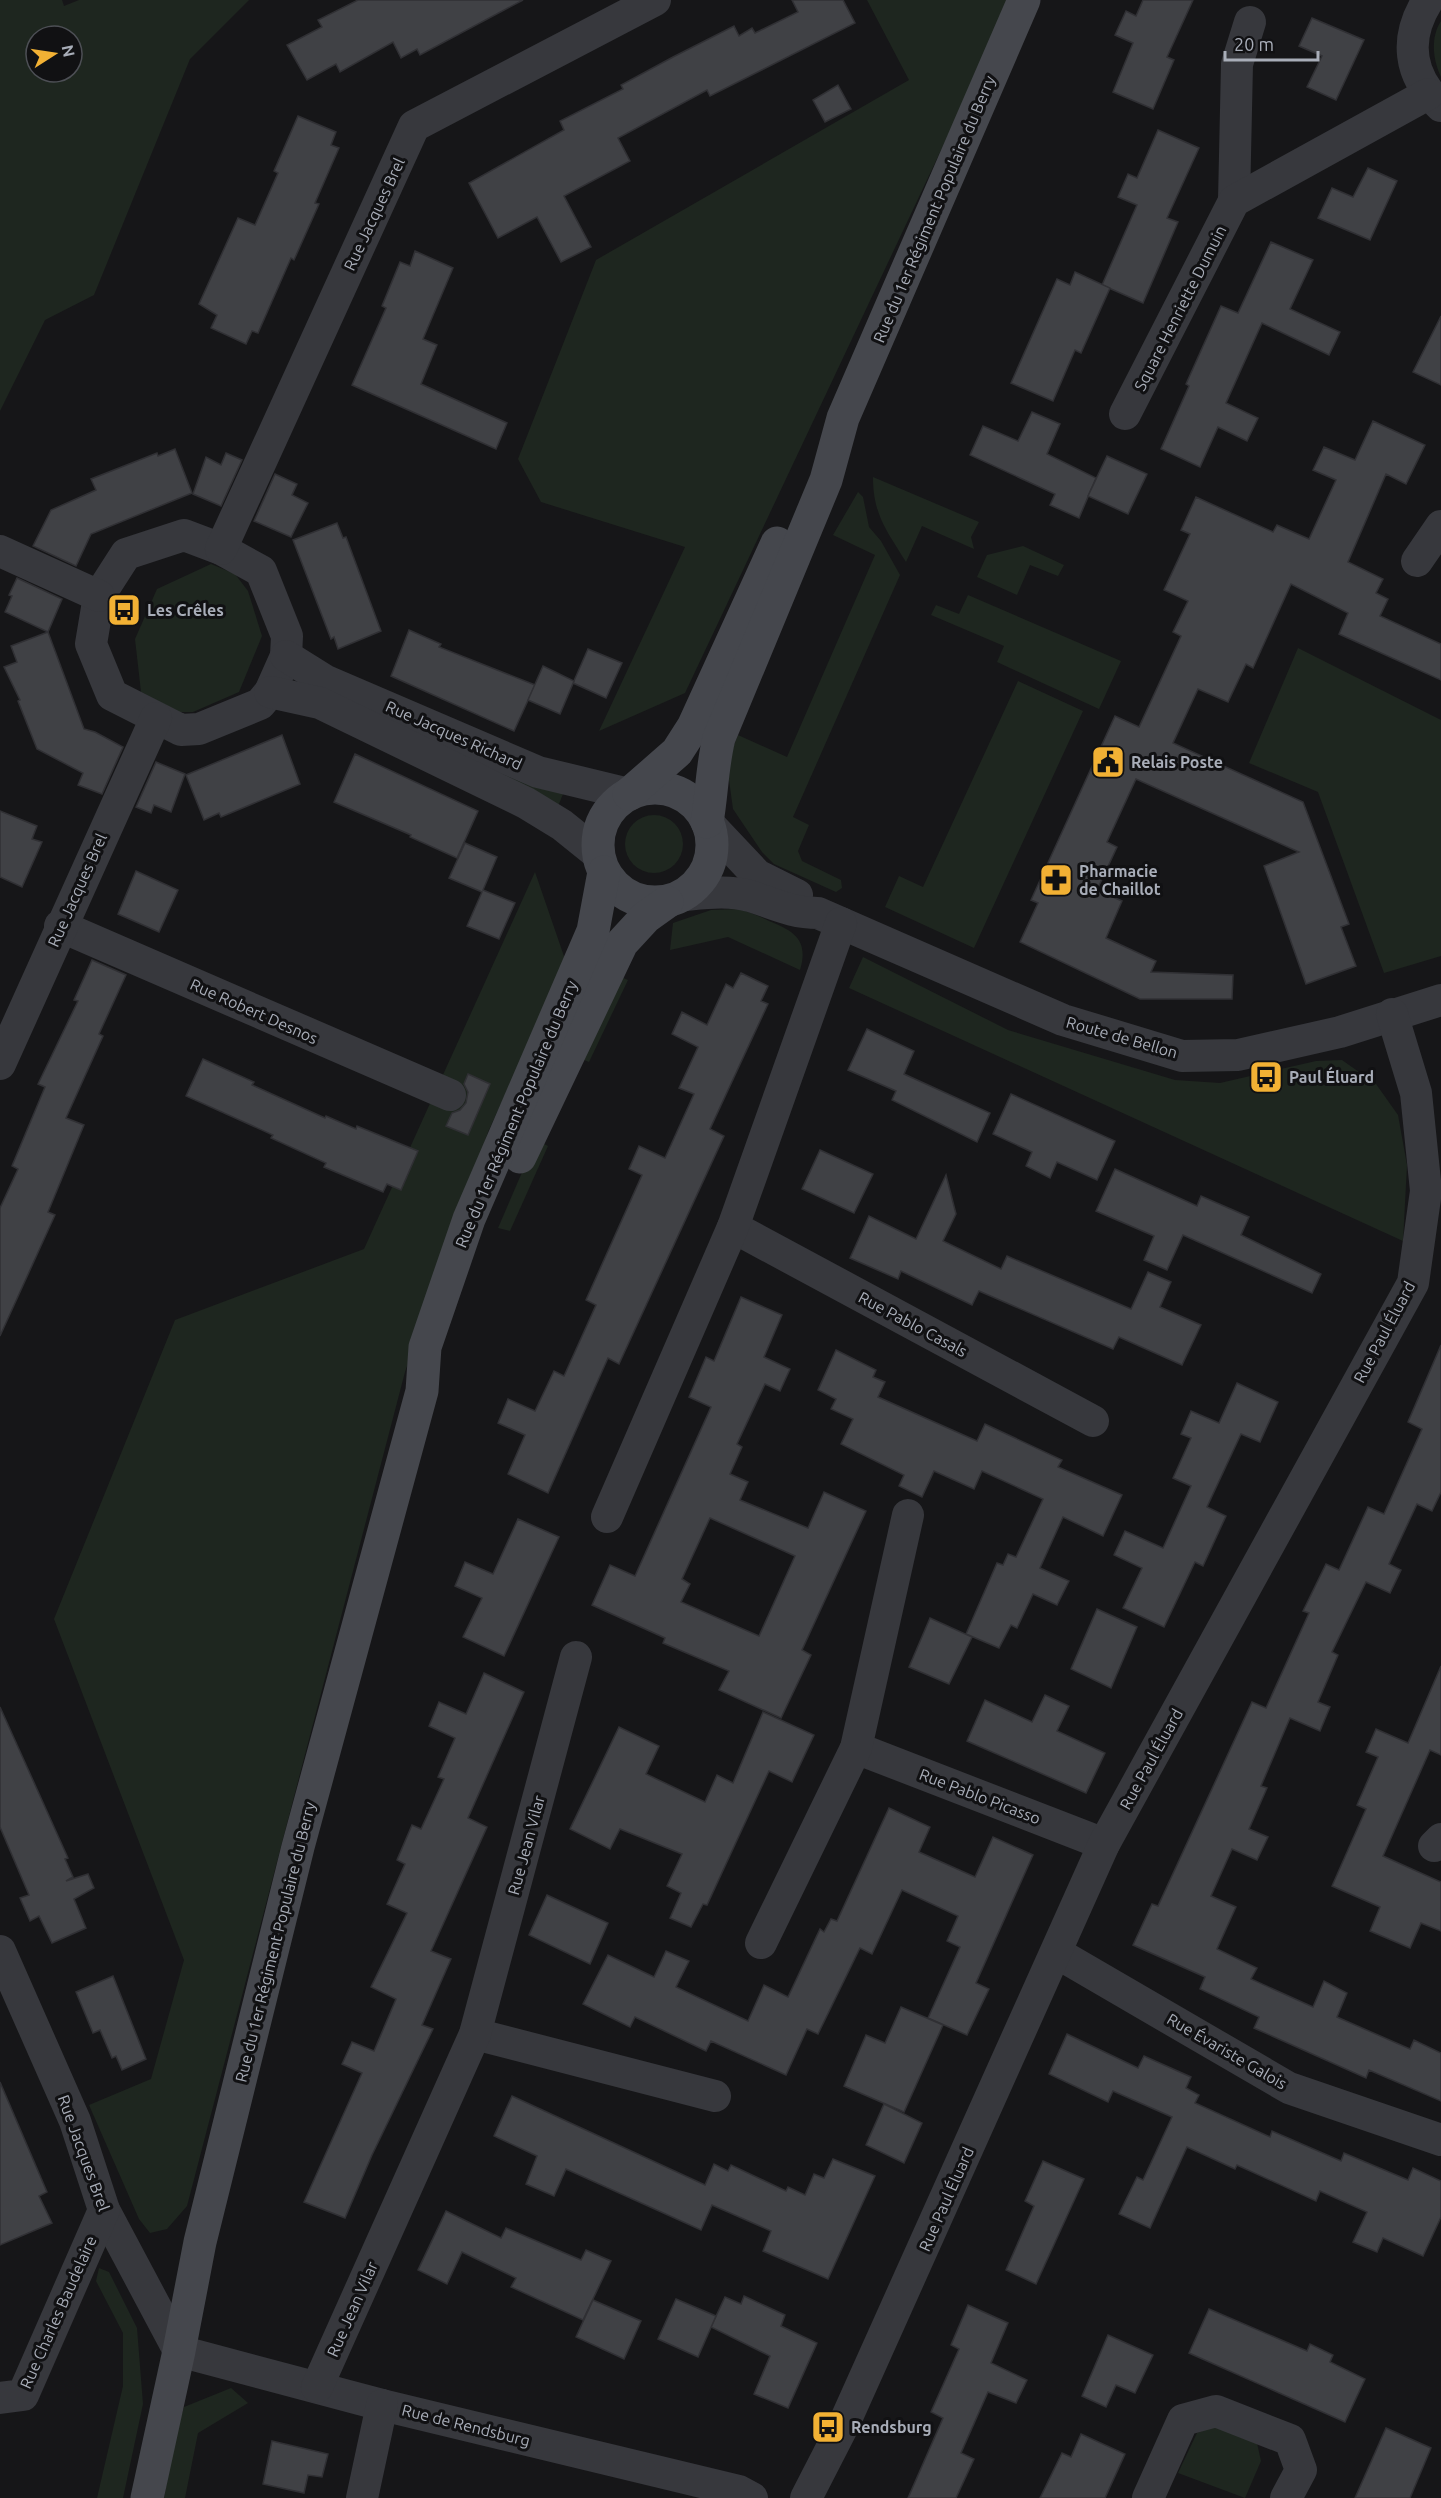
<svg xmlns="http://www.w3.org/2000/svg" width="1441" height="2498" font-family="Ubuntu,sans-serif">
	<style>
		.green { fill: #1e261f; fill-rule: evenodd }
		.building { fill: #404145; stroke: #303034; stroke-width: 1.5; fill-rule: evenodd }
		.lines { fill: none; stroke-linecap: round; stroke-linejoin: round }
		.minor { stroke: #37383d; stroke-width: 32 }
		.secondary { stroke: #45474d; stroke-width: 33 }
		.labels { text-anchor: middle; stroke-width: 6; stroke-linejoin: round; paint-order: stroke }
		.street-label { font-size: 16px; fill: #a8adb8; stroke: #111113 }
		.poi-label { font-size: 16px; font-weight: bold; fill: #a8adb8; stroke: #111113; text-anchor: start }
	</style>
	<rect width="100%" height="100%" fill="#161618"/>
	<g class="green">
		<path d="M0,0H62L64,6L79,0H249L190,59L94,295L45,320L0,411ZM36,36H72V72H36Z"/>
		<path d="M867,0H1007L959,112L685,693L599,731L685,547L541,502L518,459L596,260L909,80Z"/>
		<path d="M1441,21V77C1433,60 1430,38 1441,21Z"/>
		<path d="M873,477L979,522L971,537L974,549L922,526L906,562C887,531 873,515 873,477Z"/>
		<path d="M858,492L863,497L869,527L881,541L900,575L793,817L809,825L798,851L802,861L841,880L842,888L836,892L774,864L762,852L733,809L729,780L730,755L738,735L787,757L875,555L833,535Z"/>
		<path d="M1023,546L1064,565L1058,576L1030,565L1017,595L977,577L987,555Z"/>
		<path d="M211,564L235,574L248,591L262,636L239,692L193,712H179L141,692L135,639L157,589Z"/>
		<path d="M968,595L1121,661L1099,709L997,662L1004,646L931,615L936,605L959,614Z"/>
		<path d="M1298,648L1441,720V956L1384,973L1318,792L1249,763Z"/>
		<path d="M1018,681L1083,711L974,948L885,907L899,876L923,887Z"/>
		<path d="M436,741L565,789L557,809Z"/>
		<circle cx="654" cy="844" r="29"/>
		<path d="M535,872L566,962L488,1132L405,1372L187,2206L167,2229L150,2233L139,2219L89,2105L151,2079L184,1960L54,1619L175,1320L364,1249Z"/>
		<path d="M738,909C749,912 759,916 769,921C794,931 809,940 800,970L728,937L670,950L673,923L711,910Z"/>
		<path d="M863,957L1008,1030L1175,1080L1220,1083L1316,1061L1342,1060L1376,1084L1398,1115L1407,1165L1403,1241L849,988Z"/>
		<path d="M616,975L628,980L589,1062L577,1057Z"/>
		<path d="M536,1140L548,1146L510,1231L498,1228Z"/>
		<path d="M99,2268L109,2272L137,2328L143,2404L123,2498H97L123,2386V2333L96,2281Z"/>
		<path d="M231,2388L248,2403L198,2433L185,2498H164L176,2433L184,2407Z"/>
		<path d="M1219,2424L1257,2443L1261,2461L1245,2498L1178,2473L1197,2433Z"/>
	</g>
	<g class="building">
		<path d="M358,0H523L420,55L417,49L401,58L393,42L340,72L336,64L307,80L287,45L322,27L318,20Z"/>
		<path d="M792,0H843L855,23L710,96L707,90L618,138L630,161L564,196L591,247L561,262L537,217L498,238L469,183L564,130L560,121L623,89L621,85L673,57L734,26L739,36L752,28L755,33L798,12Z"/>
		<path d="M1143,0H1193L1167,57L1174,60L1153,109L1113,92L1133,43L1115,35L1126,11L1136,16Z"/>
		<path d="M1312,18L1364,40L1336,100L1307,87L1322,56L1299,46Z"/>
		<path d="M838,85L851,109L825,122L813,100Z"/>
		<path d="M298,116L336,132L331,145L339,148L315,203L319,204L294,260L291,258L258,333L252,331L246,344L211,328L217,315L199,304L238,218L255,225L278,173L274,171Z"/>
		<path d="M1158,130L1199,148L1167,218L1178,222L1143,303L1102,285L1137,205L1118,197L1128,174L1137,178Z"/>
		<path d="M1368,168L1397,181L1370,240L1318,218L1332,188L1353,197Z"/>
		<path d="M1271,242L1313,260L1290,309L1340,332L1329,355L1262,323L1226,403L1258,418L1247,441L1218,427L1200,467L1161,449L1189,386L1186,384L1221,306L1238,313Z"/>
		<path d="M415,251L453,268L423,339L437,345L421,384L507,423L496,449L352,385L386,308L382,306L400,262L410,266Z"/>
		<path d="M1075,272L1110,288L1081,353L1075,350L1053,401L1011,383L1057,279L1070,285Z"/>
		<path d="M1441,316V385L1413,372Z"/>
		<path d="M1032,412L1060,424L1047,454L1096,478L1079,518L1050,505L1055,494L970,455L983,426L1018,441Z"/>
		<path d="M1373,421L1425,445L1406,484L1386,474L1348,562L1383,579L1376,593L1388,599L1380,616L1441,644V680L1339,634L1348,613L1291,584L1253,668L1246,664L1228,702L1198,689L1173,743L1303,802L1349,924L1341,927L1356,966L1306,984L1264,866L1299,852L1136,779L1107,842L1117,847L1097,890L1122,901L1106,938L1156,961L1151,972L1233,975L1232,999H1140L1020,942L1038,903L1031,900L1115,716L1139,727L1181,636L1173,632L1188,601L1164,590L1190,534L1181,530L1196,497L1273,532L1277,525L1309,539L1336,480L1313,470L1324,447L1355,460Z"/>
		<path d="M175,449L192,493L91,534L76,566L33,546L51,510L96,490L91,479L157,453L158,456Z"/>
		<path d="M226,453L242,460L221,506L193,494L206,457L221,465Z"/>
		<path d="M1107,456L1147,474L1128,514L1088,496Z"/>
		<path d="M275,474L297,484L292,495L308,503L291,537L254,521Z"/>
		<path d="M337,523L343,538L346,537L381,631L338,649L334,637L331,639L293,540Z"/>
		<path d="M17,578L62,599L48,632L5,612L12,596L9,595Z"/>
		<path d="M409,630L441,644L439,647L535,685L514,731L391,676Z"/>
		<path d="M48,632L84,729L95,732L123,747L102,794L78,785L83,773L37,749L18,701L20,700L4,667L17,662L11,646Z"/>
		<path d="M588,649L622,663L606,698L573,683Z"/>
		<path d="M543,666L574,681L560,714L528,700Z"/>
		<path d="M282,735L300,784L221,817L219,813L204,820L186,775Z"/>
		<path d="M355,754L478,811L457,858L410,837L411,835L334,802Z"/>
		<path d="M156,762L185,774L171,812L154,805L151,813L136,807Z"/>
		<path d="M0,811L37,826L32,839L42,842L22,887L0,877Z"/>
		<path d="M465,843L497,857L483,890L515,903L499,939L467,926L482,892L449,878Z"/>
		<path d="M136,871L178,890L159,932L118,914Z"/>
		<path d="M92,960L126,975L99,1034L103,1036L66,1118L84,1125L48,1212L55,1215L0,1336V1208L18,1169L12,1166L45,1087L38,1084L78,1001L74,1000Z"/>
		<path d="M741,973L768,986L761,1001L768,1004L710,1129L724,1136L619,1364L608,1358L548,1493L508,1474L525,1435L498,1423L508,1399L535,1411L554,1371L564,1376L596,1305L586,1300L642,1175L629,1169L639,1146L665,1158L694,1094L679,1088L698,1047L672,1034L682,1012L707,1025L726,984L733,988Z"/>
		<path d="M867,1029L914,1051L904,1074L990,1113L977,1142L892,1100L896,1091L848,1070Z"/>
		<path d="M203,1059L254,1082L252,1085L325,1118L326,1116L356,1129L357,1126L418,1151L401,1190L387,1184L383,1192L324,1167L326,1163L271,1138L273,1135L186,1096Z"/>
		<path d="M468,1074L490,1084L468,1135L446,1126L452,1113L460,1110L466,1103L468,1092L464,1084Z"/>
		<path d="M1011,1094L1115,1141L1097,1180L1057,1162L1050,1178L1026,1166L1032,1152L993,1134Z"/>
		<path d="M820,1150L873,1174L854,1213L802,1189Z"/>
		<path d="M1115,1169L1197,1206L1201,1196L1249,1217L1241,1235L1321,1274L1312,1293L1183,1235L1167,1270L1144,1260L1154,1236L1096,1211Z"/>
		<path d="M946,1175L956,1214L943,1241L1001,1269L1007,1256L1131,1309L1148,1272L1171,1282L1160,1307L1201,1325L1182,1365L1119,1337L1113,1349L979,1291L972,1305L901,1271L898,1279L850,1258L869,1216L916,1239Z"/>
		<path d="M741,1297L782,1315L764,1357L790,1369L780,1391L765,1384L737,1444L742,1447L730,1474L748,1482L740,1500L808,1528L824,1492L866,1511L802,1650L811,1655L781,1718L719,1690L729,1671L663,1643L665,1638L592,1605L610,1565L635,1576L711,1407L689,1397L706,1357L714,1361ZM710,1518L795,1556L759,1636L681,1602L690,1584L682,1579Z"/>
		<path d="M1441,1345V1492L1432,1511L1417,1504L1389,1564L1401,1570L1390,1593L1366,1582L1332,1652L1338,1655L1318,1702L1330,1707L1320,1731L1290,1718L1261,1786L1267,1788L1249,1829L1268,1837L1257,1860L1232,1849L1211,1896L1236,1907L1217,1949L1257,1968L1251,1979L1313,2007L1324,1981L1347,1993L1337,2017L1410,2049L1414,2040L1441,2053V2101L1369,2070L1366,2078L1254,2028L1259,2017L1200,1989L1205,1977L1133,1945L1152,1904L1158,1906L1252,1702L1266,1708L1309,1613L1303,1611L1326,1564L1339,1570L1368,1507L1384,1514L1422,1429L1408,1422Z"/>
		<path d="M836,1350L876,1370L873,1377L885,1382L878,1397L977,1441L985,1424L1062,1460L1058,1467L1122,1495L1103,1536L1063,1517L1040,1568L1069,1581L1057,1605L1033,1594L1017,1628L1011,1625L999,1648L966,1634L997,1563L1003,1565L1008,1554L1016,1557L1043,1499L982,1471L974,1489L934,1471L922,1497L899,1486L904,1475L841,1444L853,1419L831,1409L836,1399L818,1390Z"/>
		<path d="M1237,1383L1278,1402L1260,1442L1241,1434L1207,1507L1226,1516L1203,1566L1195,1562L1164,1627L1123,1608L1142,1568L1114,1555L1125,1531L1163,1548L1191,1486L1173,1478L1191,1438L1181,1434L1191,1411L1219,1423Z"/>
		<path d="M518,1519L559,1537L504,1656L463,1637L482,1598L455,1586L465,1562L493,1574Z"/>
		<path d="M1097,1609L1137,1627L1111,1688L1071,1669Z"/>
		<path d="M930,1618L972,1637L949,1684L909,1667Z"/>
		<path d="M1441,1666V1755L1430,1750L1383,1856L1441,1882V1931L1421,1923L1410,1948L1370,1931L1380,1907L1332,1886L1366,1809L1357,1805L1378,1757L1366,1752L1376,1729L1408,1743Z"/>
		<path d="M484,1673L524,1692L468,1818L487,1827L431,1951L451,1959L422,2025L433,2029L372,2155L345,2218L304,2202L362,2073L342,2064L352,2042L374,2051L396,1999L371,1987L407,1913L387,1904L405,1864L397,1860L412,1825L421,1829L444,1779L438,1777L455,1738L429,1726L439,1702L466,1714Z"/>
		<path d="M1045,1695L1069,1706L1057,1731L1105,1753L1086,1793L967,1741L985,1700L1032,1722Z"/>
		<path d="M0,1707L68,1858L65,1859L73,1877L66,1881L88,1874L94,1888L74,1899L86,1928L52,1943L39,1916L30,1921L20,1898L29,1895L0,1827Z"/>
		<path d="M763,1712L814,1735L792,1782L769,1771L707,1905L703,1904L691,1927L670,1918L681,1893L667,1886L682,1854L620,1829L610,1849L570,1829L619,1727L659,1746L646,1774L705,1802L717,1775L733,1783Z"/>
		<path d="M889,1808L930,1827L919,1852L975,1877L993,1837L1033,1855L976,1983L989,1989L967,2035L928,2018L960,1947L947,1941L958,1916L902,1890L872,1954L860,1948L818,2034L807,2029L786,2075L711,2041L706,2051L635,2017L630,2027L583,2004L608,1955L654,1977L666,1951L689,1961L676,1987L748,2021L764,1985L788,1997L820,1929L824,1932L831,1919L837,1921Z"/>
		<path d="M547,1895L608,1923L590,1964L529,1935Z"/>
		<path d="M113,1976L146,2059L122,2070L116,2056L112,2058L100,2030L93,2033L76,1992Z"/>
		<path d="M901,2007L943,2025L904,2112L844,2086L866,2035L885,2043Z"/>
		<path d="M1067,2034L1138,2068L1144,2056L1191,2077L1186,2088L1199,2095L1195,2103L1270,2137L1272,2131L1341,2161L1344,2153L1408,2180L1413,2168L1441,2181V2217L1423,2256L1383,2238L1377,2252L1353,2242L1367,2212L1320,2191L1316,2201L1237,2165L1235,2169L1187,2147L1150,2228L1119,2214L1137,2177L1143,2180L1172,2117L1113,2091L1108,2102L1049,2074Z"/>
		<path d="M0,2082L47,2192L39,2196L52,2223L0,2245Z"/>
		<path d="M512,2096L705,2185L714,2164L728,2171L731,2165L786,2191L788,2187L805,2195L814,2174L824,2178L833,2159L875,2176L828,2279L763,2251L771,2231L712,2205L701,2230L566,2169L554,2196L526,2184L537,2156L494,2136Z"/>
		<path d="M884,2104L922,2123L904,2163L866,2145Z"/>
		<path d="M1043,2161L1084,2179L1036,2284L1006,2270L1034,2206L1025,2201Z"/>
		<path d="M446,2211L501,2238L506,2228L581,2260L586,2250L611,2261L583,2320L511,2287L516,2278L462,2252L447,2284L418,2270Z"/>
		<path d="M744,2296L785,2315L781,2326L817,2343L788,2408L754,2394L770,2356L711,2327L725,2297L741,2304Z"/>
		<path d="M676,2299L716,2316L698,2357L658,2339Z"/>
		<path d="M593,2300L641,2321L624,2359L576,2337Z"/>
		<path d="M968,2305L1008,2323L991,2363L1027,2380L1016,2403L988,2392L961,2453L974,2459L956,2498H908L943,2418L931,2412L959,2349L951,2345Z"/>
		<path d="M1209,2309L1307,2351L1310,2344L1333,2355L1330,2362L1365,2379L1345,2422L1189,2353Z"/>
		<path d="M1108,2335L1153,2355L1135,2393L1116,2385L1106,2407L1082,2396Z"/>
		<path d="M1386,2428L1431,2448L1410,2498H1355Z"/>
		<path d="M1081,2434L1125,2454L1105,2498H1040L1062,2453L1071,2457Z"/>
		<path d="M272,2441L328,2454L322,2477L308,2475L304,2493L263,2484Z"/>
	</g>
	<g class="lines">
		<g class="minor">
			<path d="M1428,0C1404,38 1408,75 1441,106"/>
			<path d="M1234,201L1237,64L1250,22"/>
			<path d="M1125,414L1234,201L1428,94"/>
			<path d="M184,535L221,549L261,571L287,636L286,656L270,692L260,704L199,729L181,730L112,695L91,644L99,596L126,554Z"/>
			<path d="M221,549L414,126L655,0"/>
			<path d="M0,551L99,596"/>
			<path d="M1417,561L1441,526"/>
			<path d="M286,656L326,681L538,772L629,794"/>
			<path d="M270,692L320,703L526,803L562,825L598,854"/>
			<path d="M707,822L757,875L797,895"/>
			<path d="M685,895C706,893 729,890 750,896C775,904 792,913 818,913L1063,1020L1182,1056L1238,1055L1340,1032L1441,1000"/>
			<path d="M60,926L450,1095"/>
			<path d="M0,1064L156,718"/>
			<path d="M733,1227L1093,1421"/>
			<path d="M607,1517L733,1227L841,923"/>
			<path d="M856,1748L1104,1844"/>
			<path d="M1434,1846L1441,1839"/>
			<path d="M761,1943L856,1748L908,1515"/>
			<path d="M0,1951L75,2121L104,2210L179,2351L382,2405L739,2491L752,2498"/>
			<path d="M1057,1953L1289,2088L1441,2140"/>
			<path d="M475,2034L715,2096"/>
			<path d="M317,2387L475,2034L576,1657"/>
			<path d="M0,2398L23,2395L104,2210"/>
			<path d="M362,2498L382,2405"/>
			<path d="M806,2498L843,2426L1104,1844L1413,1283L1426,1191L1416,1093L1392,1014"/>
			<path d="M1148,2498L1183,2420L1216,2411L1290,2440L1301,2470L1286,2498"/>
		</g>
		<g class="secondary">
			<circle cx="655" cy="845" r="57"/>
			<path d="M629,794L677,752L693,727L777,543"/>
			<path d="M707,822C712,794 712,766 719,738L826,480L843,418L1024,0"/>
			<path d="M520,1157L622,943L646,917L667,902"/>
			<path d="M147,2498L179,2351L200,2242L298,1847L422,1391L425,1347L469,1219L593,931L604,872"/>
		</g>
	</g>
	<defs>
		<symbol id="bus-square" viewBox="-11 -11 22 22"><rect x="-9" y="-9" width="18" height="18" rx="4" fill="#f2b134" stroke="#111113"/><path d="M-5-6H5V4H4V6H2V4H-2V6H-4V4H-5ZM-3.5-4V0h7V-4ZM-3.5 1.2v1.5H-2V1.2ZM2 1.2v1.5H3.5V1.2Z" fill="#111"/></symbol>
		<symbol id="civic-square" viewBox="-11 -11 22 22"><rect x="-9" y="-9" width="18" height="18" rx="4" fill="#f2b134" stroke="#111113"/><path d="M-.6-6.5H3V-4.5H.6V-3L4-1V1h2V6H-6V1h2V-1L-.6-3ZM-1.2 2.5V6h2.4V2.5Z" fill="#111"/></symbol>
		<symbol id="pharmacy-square" viewBox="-11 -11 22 22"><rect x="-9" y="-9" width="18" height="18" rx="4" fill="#f2b134" stroke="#111113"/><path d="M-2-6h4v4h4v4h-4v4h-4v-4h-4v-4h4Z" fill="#111"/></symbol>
	</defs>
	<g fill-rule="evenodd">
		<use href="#bus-square" x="105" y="591" width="38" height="38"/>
		<use href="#civic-square" x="1089" y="743" width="38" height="38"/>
		<use href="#pharmacy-square" x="1037" y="861" width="38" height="38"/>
		<use href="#bus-square" x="1247" y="1058" width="38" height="38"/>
		<use href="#bus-square" x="809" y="2408" width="38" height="38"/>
	</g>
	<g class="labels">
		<g class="street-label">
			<text transform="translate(934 209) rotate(-67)" y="6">Rue du 1er Régiment Populaire du Berry</text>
			<text transform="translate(374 214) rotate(-65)" y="6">Rue Jacques Brel</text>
			<text transform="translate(1180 308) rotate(-63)" y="6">Square Henriette Dumuin</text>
			<text transform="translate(454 735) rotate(24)" y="6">Rue Jacques Richard</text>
			<text transform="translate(77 890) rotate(-66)" y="6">Rue Jacques Brel</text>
			<text transform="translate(254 1011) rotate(24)" y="6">Rue Robert Desnos</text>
			<text transform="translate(1122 1037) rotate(16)" y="6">Route de Bellon</text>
			<text transform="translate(516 1114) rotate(-67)" y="6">Rue du 1er Régiment Populaire du Berry</text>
			<text transform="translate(913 1324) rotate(28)" y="6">Rue Pablo Casals</text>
			<text transform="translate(1384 1332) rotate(-62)" y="6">Rue Paul Éluard</text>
			<text transform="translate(1151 1759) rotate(-61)" y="6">Rue Paul Éluard</text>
			<text transform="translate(980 1796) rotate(21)" y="6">Rue Pablo Picasso</text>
			<text transform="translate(526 1845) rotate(-75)" y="6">Rue Jean Vilar</text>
			<text transform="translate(275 1942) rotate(-76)" y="6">Rue du 1er Régiment Populaire du Berry</text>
			<text transform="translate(1227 2051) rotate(30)" y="6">Rue Évariste Galois</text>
			<text transform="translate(84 2153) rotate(70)" y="6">Rue Jacques Brel</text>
			<text transform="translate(946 2199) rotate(-66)" y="6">Rue Paul Éluard</text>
			<text transform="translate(352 2309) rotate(-66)" y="6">Rue Jean Vilar</text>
			<text transform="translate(58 2312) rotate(-66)" y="6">Rue Charles Baudelaire</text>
			<text transform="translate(466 2425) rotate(14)" y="6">Rue de Rendsburg</text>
		</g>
		<g class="poi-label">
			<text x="147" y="616">Les Crêles</text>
			<text x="1131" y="768">Relais Poste</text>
			<text x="1079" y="877">Pharmacie<tspan x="1079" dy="18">de Chaillot</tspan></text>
			<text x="1289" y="1083">Paul Éluard</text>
			<text x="851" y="2433">Rendsburg</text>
		</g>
	</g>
	<g transform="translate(54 54) rotate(78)"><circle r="28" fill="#111113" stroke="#4d4f55" stroke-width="1.5"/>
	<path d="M0-4.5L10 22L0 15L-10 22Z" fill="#f2b134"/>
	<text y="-9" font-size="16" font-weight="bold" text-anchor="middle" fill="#a8adb8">N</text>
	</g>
	<path d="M1225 51v9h93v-9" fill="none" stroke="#a8adb8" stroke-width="3"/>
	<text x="1234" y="51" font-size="18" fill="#a8adb8" stroke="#111113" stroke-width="4.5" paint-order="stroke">20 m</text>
</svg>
